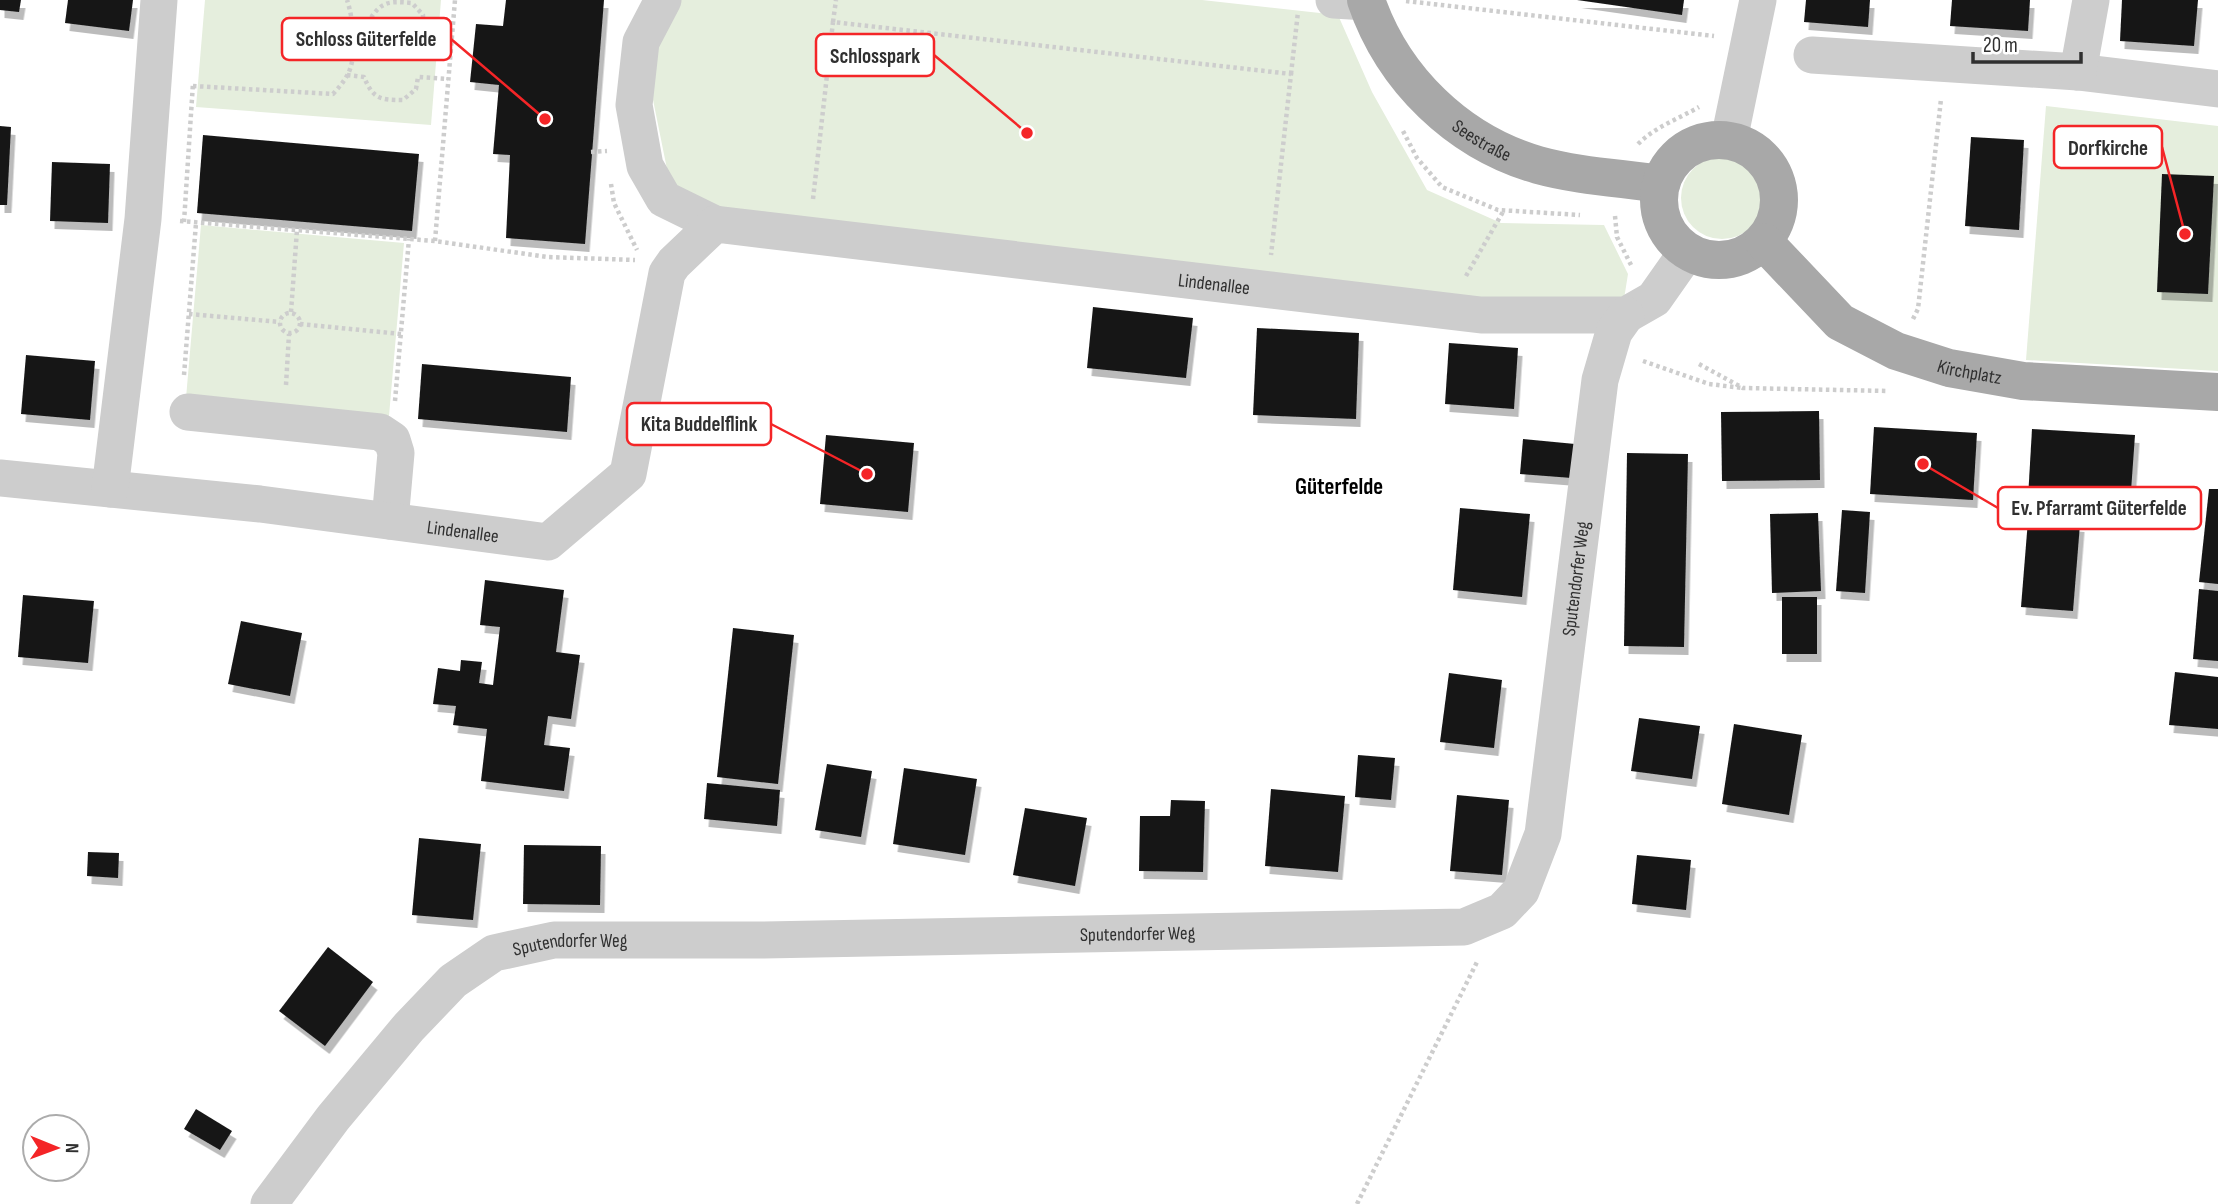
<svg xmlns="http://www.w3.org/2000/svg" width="2218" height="1204" font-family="'Sofia Sans Condensed',sans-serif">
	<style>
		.green { fill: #e5eedd }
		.building { fill: #171717; filter: url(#shadow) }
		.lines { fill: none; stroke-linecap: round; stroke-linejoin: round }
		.path { stroke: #cdcdcd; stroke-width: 4.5; stroke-dasharray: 3.5 3.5; stroke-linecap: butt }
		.minor { stroke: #cdcdcd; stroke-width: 37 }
		.major { stroke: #a8a8a8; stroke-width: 38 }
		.labels { text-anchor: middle; stroke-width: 7; stroke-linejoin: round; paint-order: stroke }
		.street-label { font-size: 19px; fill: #303030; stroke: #fff }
		.quarter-label { font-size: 23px; font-weight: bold; fill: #000; stroke: #fff }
		.leader { fill: none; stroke: #f42527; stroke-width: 2.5 }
		.callout-dot { fill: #f42527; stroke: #fff; stroke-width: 2.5 }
		.callout { fill: #fff; stroke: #f42527; stroke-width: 2.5 }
		.callout-label { font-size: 21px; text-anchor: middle; font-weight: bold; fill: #303030 }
	</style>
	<defs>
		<filter id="shadow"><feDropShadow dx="4.5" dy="8" stdDeviation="0" flood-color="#0004"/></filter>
	</defs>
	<rect width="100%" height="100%" fill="#fff"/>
	<g class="green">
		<path d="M205,0H441L431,125L196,107Z"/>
		<path d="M675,0H1202L1338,15L1372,92L1427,190L1501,223L1604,225L1628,274L1624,299L1483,303L688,203L668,174L649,80L669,9Z"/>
		<path d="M2046,106L2218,126V371L2026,360Z"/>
		<circle cx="1722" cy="198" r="41"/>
		<path d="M201,225L404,243L389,416L186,398Z"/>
	</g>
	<g class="building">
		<path d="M0,0H21L19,12L0,10Z"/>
		<path d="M68,0H133L129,31L65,23Z"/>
		<path d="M506,0H604L585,244L506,238L510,155L493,154L499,85L470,82L476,24L503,26Z"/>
		<path d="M1577,0H1684L1682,15Z"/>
		<path d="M1806,0H1870L1868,27L1804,22Z"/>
		<path d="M1952,0H2030L2028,31L1950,26Z"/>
		<path d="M2122,0H2198L2194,46L2120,41Z"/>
		<path d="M0,126L11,127L7,205H0Z"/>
		<path d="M203,135L419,154L412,231L197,213Z"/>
		<path d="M1971,137L2024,140L2019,230L1965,226Z"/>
		<path d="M52,162L110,164L108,223L50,221Z"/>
		<path d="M2162,174L2214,176L2208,294L2157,292Z"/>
		<path d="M1093,307L1193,318L1186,378L1087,368Z"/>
		<path d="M1257,328L1359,333L1356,419L1253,415Z"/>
		<path d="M1449,343L1518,348L1514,409L1445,404Z"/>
		<path d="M26,355L95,361L90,420L21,414Z"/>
		<path d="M422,364L571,377L567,432L418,419Z"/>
		<path d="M1819,411L1820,480L1722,481L1721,412Z"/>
		<path d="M1874,427L1977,433L1973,500L1870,494Z"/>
		<path d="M2032,429L2135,435L2130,505L2028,498Z"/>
		<path d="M826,435L914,443L908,512L820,504Z"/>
		<path d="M1523,439L1575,444L1572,478L1520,474Z"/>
		<path d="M1627,453L1688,454L1684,647L1624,646Z"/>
		<path d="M2209,489H2218V584L2199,582Z"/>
		<path d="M1460,508L1530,514L1522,597L1453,590Z"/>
		<path d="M1842,510L1870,512L1865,593L1836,591Z"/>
		<path d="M1818,513L1821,591L1772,593L1770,514Z"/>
		<path d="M2028,520L2080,524L2073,611L2021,607Z"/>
		<path d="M485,580L564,590L556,652L580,655L571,719L548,716L544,745L570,748L564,791L481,781L487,729L453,725L456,706L433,704L438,668L460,671L461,660L482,662L479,683L493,685L500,627L480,625Z"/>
		<path d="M2199,589L2218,591V661L2193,659Z"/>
		<path d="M23,595L94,601L88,663L18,657Z"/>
		<rect x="1782" y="597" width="35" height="57"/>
		<path d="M241,621L302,633L290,696L228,684Z"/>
		<path d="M733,628L794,635L778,784L717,777Z"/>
		<path d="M2175,672L2218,677V729L2169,725Z"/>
		<path d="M1449,673L1502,680L1494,748L1440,742Z"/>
		<path d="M1639,718L1700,726L1692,779L1631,771Z"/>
		<path d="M1734,724L1802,735L1789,815L1722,804Z"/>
		<path d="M1358,755L1395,758L1391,800L1355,797Z"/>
		<path d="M827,764L872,771L861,837L815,830Z"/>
		<path d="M904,768L977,779L965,855L893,844Z"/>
		<path d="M707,783L780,790L777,826L704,819Z"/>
		<path d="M1271,789L1345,796L1338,872L1265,866Z"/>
		<path d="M1457,795L1509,800L1502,875L1450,871Z"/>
		<path d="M1171,800L1205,801L1203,872L1139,871L1140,816H1170Z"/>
		<path d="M1025,808L1087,818L1075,886L1013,875Z"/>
		<path d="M419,838L481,844L473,920L412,915Z"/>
		<path d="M524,845L601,846L600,905L523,904Z"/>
		<path d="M88,852L119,853L118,878L87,876Z"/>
		<path d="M1637,855L1691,860L1686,910L1632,904Z"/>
		<path d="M328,947L373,982L325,1046L279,1011Z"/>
		<path d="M196,1109L232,1131L220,1150L184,1129Z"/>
	</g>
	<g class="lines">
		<g class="path">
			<path d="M1406,1L1714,36"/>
			<path d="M352,21H369C381,1 389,1 412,3L423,15V27L453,30"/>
			<path d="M833,22L836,0"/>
			<path d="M1291,74L1298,12"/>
			<path d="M347,75L364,77C373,99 380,100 403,100L416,89L418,77L448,79"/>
			<path d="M193,86L333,94C341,85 348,77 351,66C356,48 353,17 347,0"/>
			<path d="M1403,131L1417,158L1442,187L1498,210L1580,215"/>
			<path d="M1638,144C1655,127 1678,119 1699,107"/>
			<path d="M591,152L607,151"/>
			<path d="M611,184L614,203L637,250"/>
			<path d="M813,199L833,22L1291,74L1271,255"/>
			<path d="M1615,216L1617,237L1632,267"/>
			<path d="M180,221L435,241L547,257L635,260"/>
			<path d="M184,222L193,83"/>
			<path d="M435,241L455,0"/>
			<path d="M1466,276L1504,210"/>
			<path d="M291,312L297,230"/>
			<circle cx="290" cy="323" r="10"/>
			<path d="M189,314L280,322"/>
			<path d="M1913,319L1918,309L1941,99"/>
			<path d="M300,324L401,334"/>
			<path d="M1643,361L1709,384L1742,388"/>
			<path d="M1699,364L1743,388L1888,391"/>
			<path d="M184,375L196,223"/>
			<path d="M286,385L289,334"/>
			<path d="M395,401L409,239"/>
			<path d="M1357,1204L1477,962"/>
		</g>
		<g class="minor">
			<path d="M663,0L641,42L634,105L645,166L664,199L715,224"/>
			<path d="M1334,0L1367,2"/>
			<path d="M1812,55L2078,72L2218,89"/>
			<path d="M2078,72L2091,0"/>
			<path d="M1729,140L1758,0"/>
			<path d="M188,412L380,432L392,440L396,453L390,521"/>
			<path id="s1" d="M0,478L260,504L548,542L628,474L667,273L674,263L715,224L1481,315H1626L1654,299L1687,252"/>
			<path d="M110,489L143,219L159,0"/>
			<path id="s2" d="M269,1204L333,1118L409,1027L453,981L494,953L554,940H764L1464,927L1502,911L1521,891L1543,834L1600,380L1614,332L1626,315"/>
		</g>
		<g class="major">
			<path id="s3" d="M1366,0C1393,79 1458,142 1538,165C1578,176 1620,178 1661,184"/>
			<circle cx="1719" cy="200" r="60"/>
			<path id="s4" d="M1764,242L1840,322L1896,351L1949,368L2023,381L2218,392"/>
		</g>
	</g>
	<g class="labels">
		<g class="street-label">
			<text dy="7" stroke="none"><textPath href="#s3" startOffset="186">Seestraße</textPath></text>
			<text dy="7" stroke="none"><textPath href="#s1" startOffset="1433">Lindenallee</textPath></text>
			<text dy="7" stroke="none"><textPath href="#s4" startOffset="250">Kirchplatz</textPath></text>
			<text dy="7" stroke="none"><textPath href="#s1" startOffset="466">Lindenallee</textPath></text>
			<text dy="7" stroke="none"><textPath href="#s2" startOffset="1698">Sputendorfer Weg</textPath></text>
			<text dy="7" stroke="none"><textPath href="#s2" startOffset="984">Sputendorfer Weg</textPath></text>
			<text dy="7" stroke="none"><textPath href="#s2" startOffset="416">Sputendorfer Weg</textPath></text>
		</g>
		<g class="quarter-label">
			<text x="1339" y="494">Güterfelde</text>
		</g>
	</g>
	<path class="leader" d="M545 119L451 39M1027 133L934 55M2185 234L2162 147M867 474L771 424M1923 464L1998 508"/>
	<g class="callout-dot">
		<circle cx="545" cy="119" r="7"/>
		<circle cx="1027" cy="133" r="7"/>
		<circle cx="2185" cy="234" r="7"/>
		<circle cx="867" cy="474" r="7"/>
		<circle cx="1923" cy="464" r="7"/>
	</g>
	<g class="callout">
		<rect x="282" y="18" width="169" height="42" rx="7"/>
		<rect x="816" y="34" width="118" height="42" rx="7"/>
		<rect x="2054" y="126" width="108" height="42" rx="7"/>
		<rect x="627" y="403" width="144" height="42" rx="7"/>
		<rect x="1998" y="487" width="203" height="42" rx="7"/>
	</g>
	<g class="callout-label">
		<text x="366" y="46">Schloss Güterfelde</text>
		<text x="875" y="63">Schlosspark</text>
		<text x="2108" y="155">Dorfkirche</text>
		<text x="699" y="431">Kita Buddelflink</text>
		<text x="2099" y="515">Ev. Pfarramt Güterfelde</text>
	</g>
	<g transform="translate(56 1148) rotate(91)"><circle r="33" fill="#ffffff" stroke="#acacac" stroke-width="2"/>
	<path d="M0-5L12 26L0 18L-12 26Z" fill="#f42527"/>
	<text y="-10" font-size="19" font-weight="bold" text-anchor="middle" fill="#303030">N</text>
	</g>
	<path d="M1973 52v10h108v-10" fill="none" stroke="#303030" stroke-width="3.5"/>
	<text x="1983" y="52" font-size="21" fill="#303030" stroke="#ffffff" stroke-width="5" paint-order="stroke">20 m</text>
</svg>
